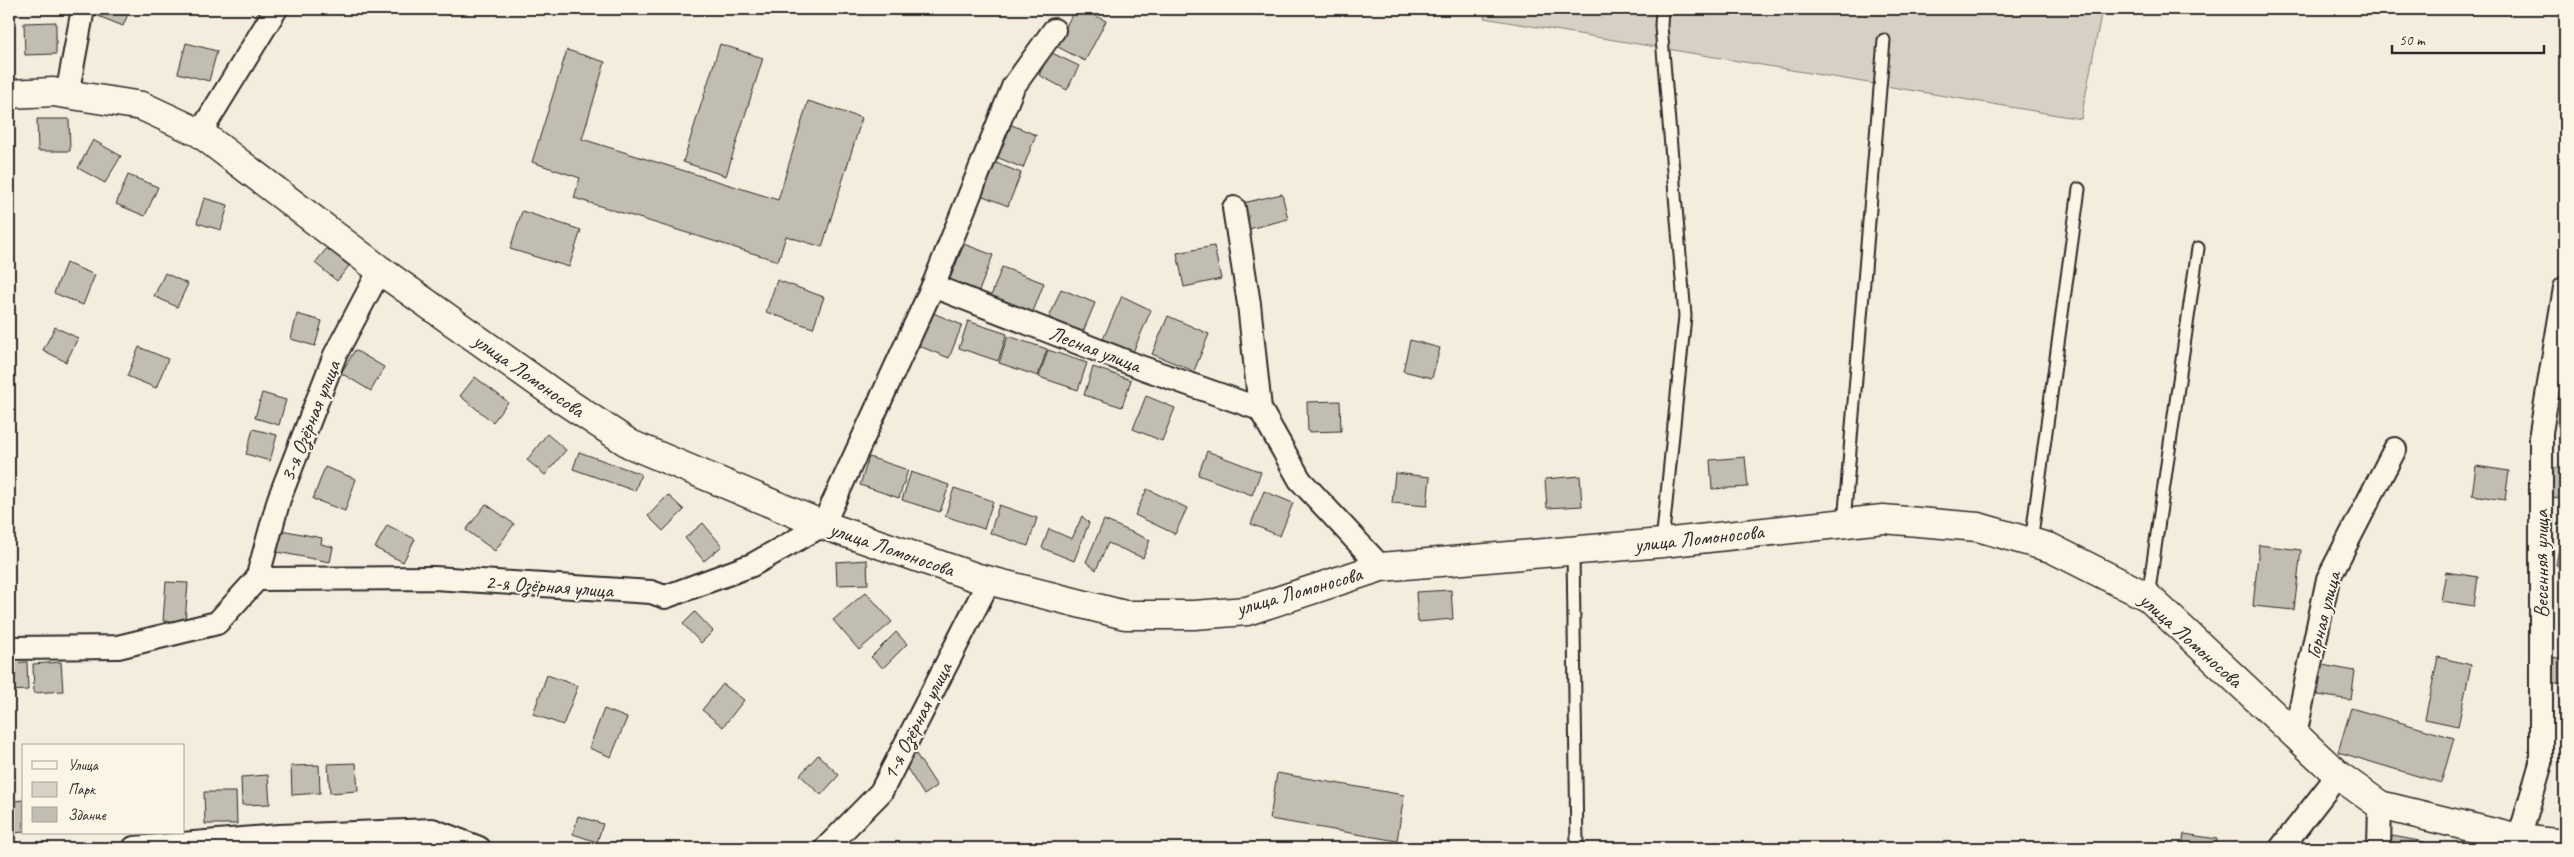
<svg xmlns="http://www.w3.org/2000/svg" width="2574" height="857" font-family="Caveat,sans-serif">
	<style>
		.green { fill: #d6d1c4; stroke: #807e78 }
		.building { fill: #c2bdb1; stroke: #2b2b2b }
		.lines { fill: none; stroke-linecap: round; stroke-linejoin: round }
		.service-casing { stroke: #2b2b2b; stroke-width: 15 }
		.minor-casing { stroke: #2b2b2b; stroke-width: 26 }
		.tertiary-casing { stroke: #2b2b2b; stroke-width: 31 }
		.service { stroke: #fcf5e5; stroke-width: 11 }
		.minor { stroke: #fcf5e5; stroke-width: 22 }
		.tertiary { stroke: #fcf5e5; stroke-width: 28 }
		.labels { text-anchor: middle; stroke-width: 4; stroke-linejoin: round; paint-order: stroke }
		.street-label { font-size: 21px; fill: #2b2b2b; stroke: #fcf5e5 }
	</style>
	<rect width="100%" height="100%" fill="#f4edde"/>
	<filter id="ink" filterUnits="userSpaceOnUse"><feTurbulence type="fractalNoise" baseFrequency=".02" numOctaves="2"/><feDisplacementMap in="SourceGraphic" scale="10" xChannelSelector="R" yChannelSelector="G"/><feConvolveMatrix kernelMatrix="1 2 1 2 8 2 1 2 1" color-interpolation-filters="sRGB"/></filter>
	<g filter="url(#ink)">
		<path class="green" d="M1487,9H2102L2081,119L1484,18Z"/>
		<g class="building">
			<path d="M95,9H130L123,26L93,14Z"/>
			<path d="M1075,9H1082L1106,21L1085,61L1056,46Z"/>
			<path d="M1099,9H1111L1109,14Z"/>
			<path d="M56,22V54L25,55L24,23Z"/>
			<path d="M186,43L217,51L209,81L178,73Z"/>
			<path d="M720,44L763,58L726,176L683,162Z"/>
			<path d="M567,50L605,62L582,139L778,200L808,101L862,118L822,247L786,236L778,261L574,198L580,178L532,162Z"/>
			<path d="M1050,52L1079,66L1067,90L1039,75Z"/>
			<path d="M37,119H69L70,151H38Z"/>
			<path d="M1007,123L1036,135L1023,168L994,156Z"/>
			<path d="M93,140L121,156L105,183L78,168Z"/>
			<path d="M991,161L1021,173L1008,206L978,194Z"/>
			<path d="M128,175L158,187L145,216L116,204Z"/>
			<path d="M1282,194L1288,219L1249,229L1243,203Z"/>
			<path d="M204,198L228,205L221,230L197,223Z"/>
			<path d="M522,211L581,230L569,267L510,249Z"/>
			<path d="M964,244L993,255L979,291L950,279Z"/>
			<path d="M1214,246L1221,279L1184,287L1177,253Z"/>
			<path d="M327,248L349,266L337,281L315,263Z"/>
			<path d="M66,263L95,275L83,305L54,293Z"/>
			<path d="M1002,267L1044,283L1033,312L991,296Z"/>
			<path d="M165,273L188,284L177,307L154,296Z"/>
			<path d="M777,280L824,297L813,328L766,312Z"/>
			<path d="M1061,289L1095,303L1083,332L1049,318Z"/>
			<path d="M1122,296L1151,310L1133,352L1103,339Z"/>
			<path d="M933,313L962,325L949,358L919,346Z"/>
			<path d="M297,314L322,321L315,346L291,339Z"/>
			<path d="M1168,316L1209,334L1194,371L1152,354Z"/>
			<path d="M968,321L1007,334L998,361L959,348Z"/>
			<path d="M55,327L78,338L66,362L43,350Z"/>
			<path d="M1008,336L1047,349L1038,376L999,363Z"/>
			<path d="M1410,340L1440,348L1432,378L1403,371Z"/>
			<path d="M139,347L168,359L156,388L127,376Z"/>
			<path d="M355,350L384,367L371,391L341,373Z"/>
			<path d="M1048,350L1087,363L1078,390L1039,377Z"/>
			<path d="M1093,367L1131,380L1122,407L1084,395Z"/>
			<path d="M475,377L508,402L493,422L460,396Z"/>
			<path d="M262,393L286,400L279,425L255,418Z"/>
			<path d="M1146,396L1175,408L1162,441L1133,429Z"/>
			<path d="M1340,401L1341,431L1308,432L1307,402Z"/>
			<path d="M253,429L277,435L270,461L246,454Z"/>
			<path d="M547,434L566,450L545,475L527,460Z"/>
			<path d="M1207,451L1261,472L1252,495L1198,475Z"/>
			<path d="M579,452L641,474L635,491L573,469Z"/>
			<path d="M869,457L908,470L899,498L860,485Z"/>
			<path d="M1745,457L1748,487L1712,489L1710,460Z"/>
			<path d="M2476,466L2509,471L2505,500L2472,495Z"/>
			<path d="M325,467L356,479L345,511L313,499Z"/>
			<path d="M2549,467L2565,469V499L2545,496Z"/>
			<path d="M911,472L949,485L940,512L902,500Z"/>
			<path d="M1395,473L1430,477L1427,506L1392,503Z"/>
			<path d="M1580,476L1582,506L1547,508L1545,479Z"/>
			<path d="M954,488L993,501L984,529L945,516Z"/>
			<path d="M1147,489L1187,508L1175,534L1135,515Z"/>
			<path d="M1264,491L1293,503L1280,536L1251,524Z"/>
			<path d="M668,495L684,510L663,531L648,516Z"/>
			<path d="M486,504L514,524L495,551L466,530Z"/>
			<path d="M999,505L1037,518L1028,546L990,533Z"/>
			<path d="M1082,516L1089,523L1074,561L1042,548L1049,529L1072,539Z"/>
			<path d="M1104,520L1150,540L1143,558L1108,543L1096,570L1086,562Z"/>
			<path d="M703,523L722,546L704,561L685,538Z"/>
			<path d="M387,525L415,539L403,562L375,548Z"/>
			<path d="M281,530L322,538L321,544L333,547L330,562L277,552Z"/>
			<path d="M2560,543L2565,544V567L2556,565Z"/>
			<path d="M2259,545L2301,550L2294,610L2253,606Z"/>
			<path d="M867,560L868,584L837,585L836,562Z"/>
			<path d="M2446,572L2478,577L2474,606L2441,601Z"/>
			<path d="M166,582L188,583L185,622L163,621Z"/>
			<path d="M1451,590L1453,619L1418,622L1416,592Z"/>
			<path d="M866,592L892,622L859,650L833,620Z"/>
			<path d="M695,612L713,631L701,643L683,624Z"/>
			<path d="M896,632L907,644L883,668L871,657Z"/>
			<path d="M2438,657L2471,665L2458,726L2425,719Z"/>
			<path d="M2551,657L2565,659V684L2548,682Z"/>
			<path d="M27,662L28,690L9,691V663Z"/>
			<path d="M61,662L63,691L34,693L33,664Z"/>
			<path d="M2322,665L2355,671L2351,700L2318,695Z"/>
			<path d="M547,675L578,686L563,725L533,714Z"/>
			<path d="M723,684L744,700L723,727L702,710Z"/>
			<path d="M2351,708L2454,738L2441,783L2338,752Z"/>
			<path d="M604,709L627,718L611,757L589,748Z"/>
			<path d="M916,754L937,786L924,795L903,762Z"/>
			<path d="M818,755L839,775L821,795L800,775Z"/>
			<path d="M356,763L358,791L330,793L328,764Z"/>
			<path d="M319,765L320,793L292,795L291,766Z"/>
			<path d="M1277,773L1404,795L1397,841L1270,819Z"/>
			<path d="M268,775L270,804L242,805L241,777Z"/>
			<path d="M204,792H236L237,824H205Z"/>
			<path d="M24,800V832L14,833V801Z"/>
			<path d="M578,816L603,824L597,842L573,834Z"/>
			<path d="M2184,834L2217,839L2216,848H2182Z"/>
			<path d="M2392,836L2425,842L2424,848H2390Z"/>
			<path d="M397,845L398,848H369V847Z"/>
			<path d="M436,846V848H408V847Z"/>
		</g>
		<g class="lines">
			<defs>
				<g id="service">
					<path d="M1844,523L1884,40"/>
					<path d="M2031,542L2079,189"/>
					<path d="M1662,543L1685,316L1661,26L1662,9"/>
					<path d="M1573,551L1577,848"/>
					<path d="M2148,597L2198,248"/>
				</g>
				<g id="minor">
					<path d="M67,95L83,9"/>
					<path d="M200,133L276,9"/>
					<path d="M1234,208L1249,304L1260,409L1300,480L1381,567"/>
					<path d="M933,286L1143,368L1260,409"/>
					<path d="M257,579L434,578L651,592L665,597L752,565L823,525L933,286L1013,87L1054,30"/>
					<path d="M9,648L118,647L217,623L257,579L279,499L335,355L380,270"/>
					<path d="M2295,735L2328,579L2395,449"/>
					<path d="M2519,839L2541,763V432L2565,288"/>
					<path d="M134,848L279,836L432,830L479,848"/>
					<path d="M826,848L881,792L989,581"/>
					<path d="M2281,848L2338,775"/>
					<path d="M2379,848L2380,805"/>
				</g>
				<path id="tertiary" d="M9,94L53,92L142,106L200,133L380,270L560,398L630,444L823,525L975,577L1125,615H1194L1247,611L1381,567L1662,543L1883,519L1978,527L2051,548L2148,597L2338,775L2380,805L2519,839L2565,844"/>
			</defs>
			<use href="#service" class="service-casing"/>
			<use href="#minor" class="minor-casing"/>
			<use href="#tertiary" class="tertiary-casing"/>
			<use href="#service" class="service"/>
			<use href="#minor" class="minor"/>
			<use href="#tertiary" class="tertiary"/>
		</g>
	</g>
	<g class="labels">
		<g class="street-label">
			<text transform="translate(1095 349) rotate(21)" y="7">Лесная улица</text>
			<text transform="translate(529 375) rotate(35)" y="7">улица Ломоносова</text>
			<text transform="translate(310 421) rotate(-68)" y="7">3-я Озёрная улица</text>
			<text transform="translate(1699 538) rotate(-6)" y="7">улица Ломоносова</text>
			<text transform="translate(892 549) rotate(19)" y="7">улица Ломоносова</text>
			<text transform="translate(2541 564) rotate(-90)" y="7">Весенняя улица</text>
			<text transform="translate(549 586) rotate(4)" y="7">2-я Озёрная улица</text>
			<text transform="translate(1299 591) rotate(-16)" y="7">улица Ломоносова</text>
			<text transform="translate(2323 615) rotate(-76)" y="7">Горная улица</text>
			<text transform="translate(2191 640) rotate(42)" y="7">улица Ломоносова</text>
			<text transform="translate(917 721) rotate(-63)" y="7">1-я Озёрная улица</text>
		</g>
	</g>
	<rect width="2574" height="857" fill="none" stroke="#fcf5e5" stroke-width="30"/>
	<rect x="15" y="15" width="2544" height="827" fill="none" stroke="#2b2b2b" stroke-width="2" filter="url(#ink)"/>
	<rect x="22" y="744" width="162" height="90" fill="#fcf5e5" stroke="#a8a49b"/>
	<rect x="32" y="761" width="25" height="8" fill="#fcf5e5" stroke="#a8a49b"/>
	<text x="68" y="770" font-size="15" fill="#2b2b2b">Улица</text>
	<rect x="32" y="782" width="25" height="15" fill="#d6d1c4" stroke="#a8a49b"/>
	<text x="68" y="794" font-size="15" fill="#2b2b2b">Парк</text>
	<rect x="32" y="807" width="25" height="15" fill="#c2bdb1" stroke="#a8a49b"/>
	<text x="68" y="820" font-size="15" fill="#2b2b2b">Здание</text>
	<path d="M2392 45v8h152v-8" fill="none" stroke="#2b2b2b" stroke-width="2.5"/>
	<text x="2399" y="45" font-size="15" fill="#2b2b2b" stroke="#fcf5e5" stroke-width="4" paint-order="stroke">50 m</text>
</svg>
